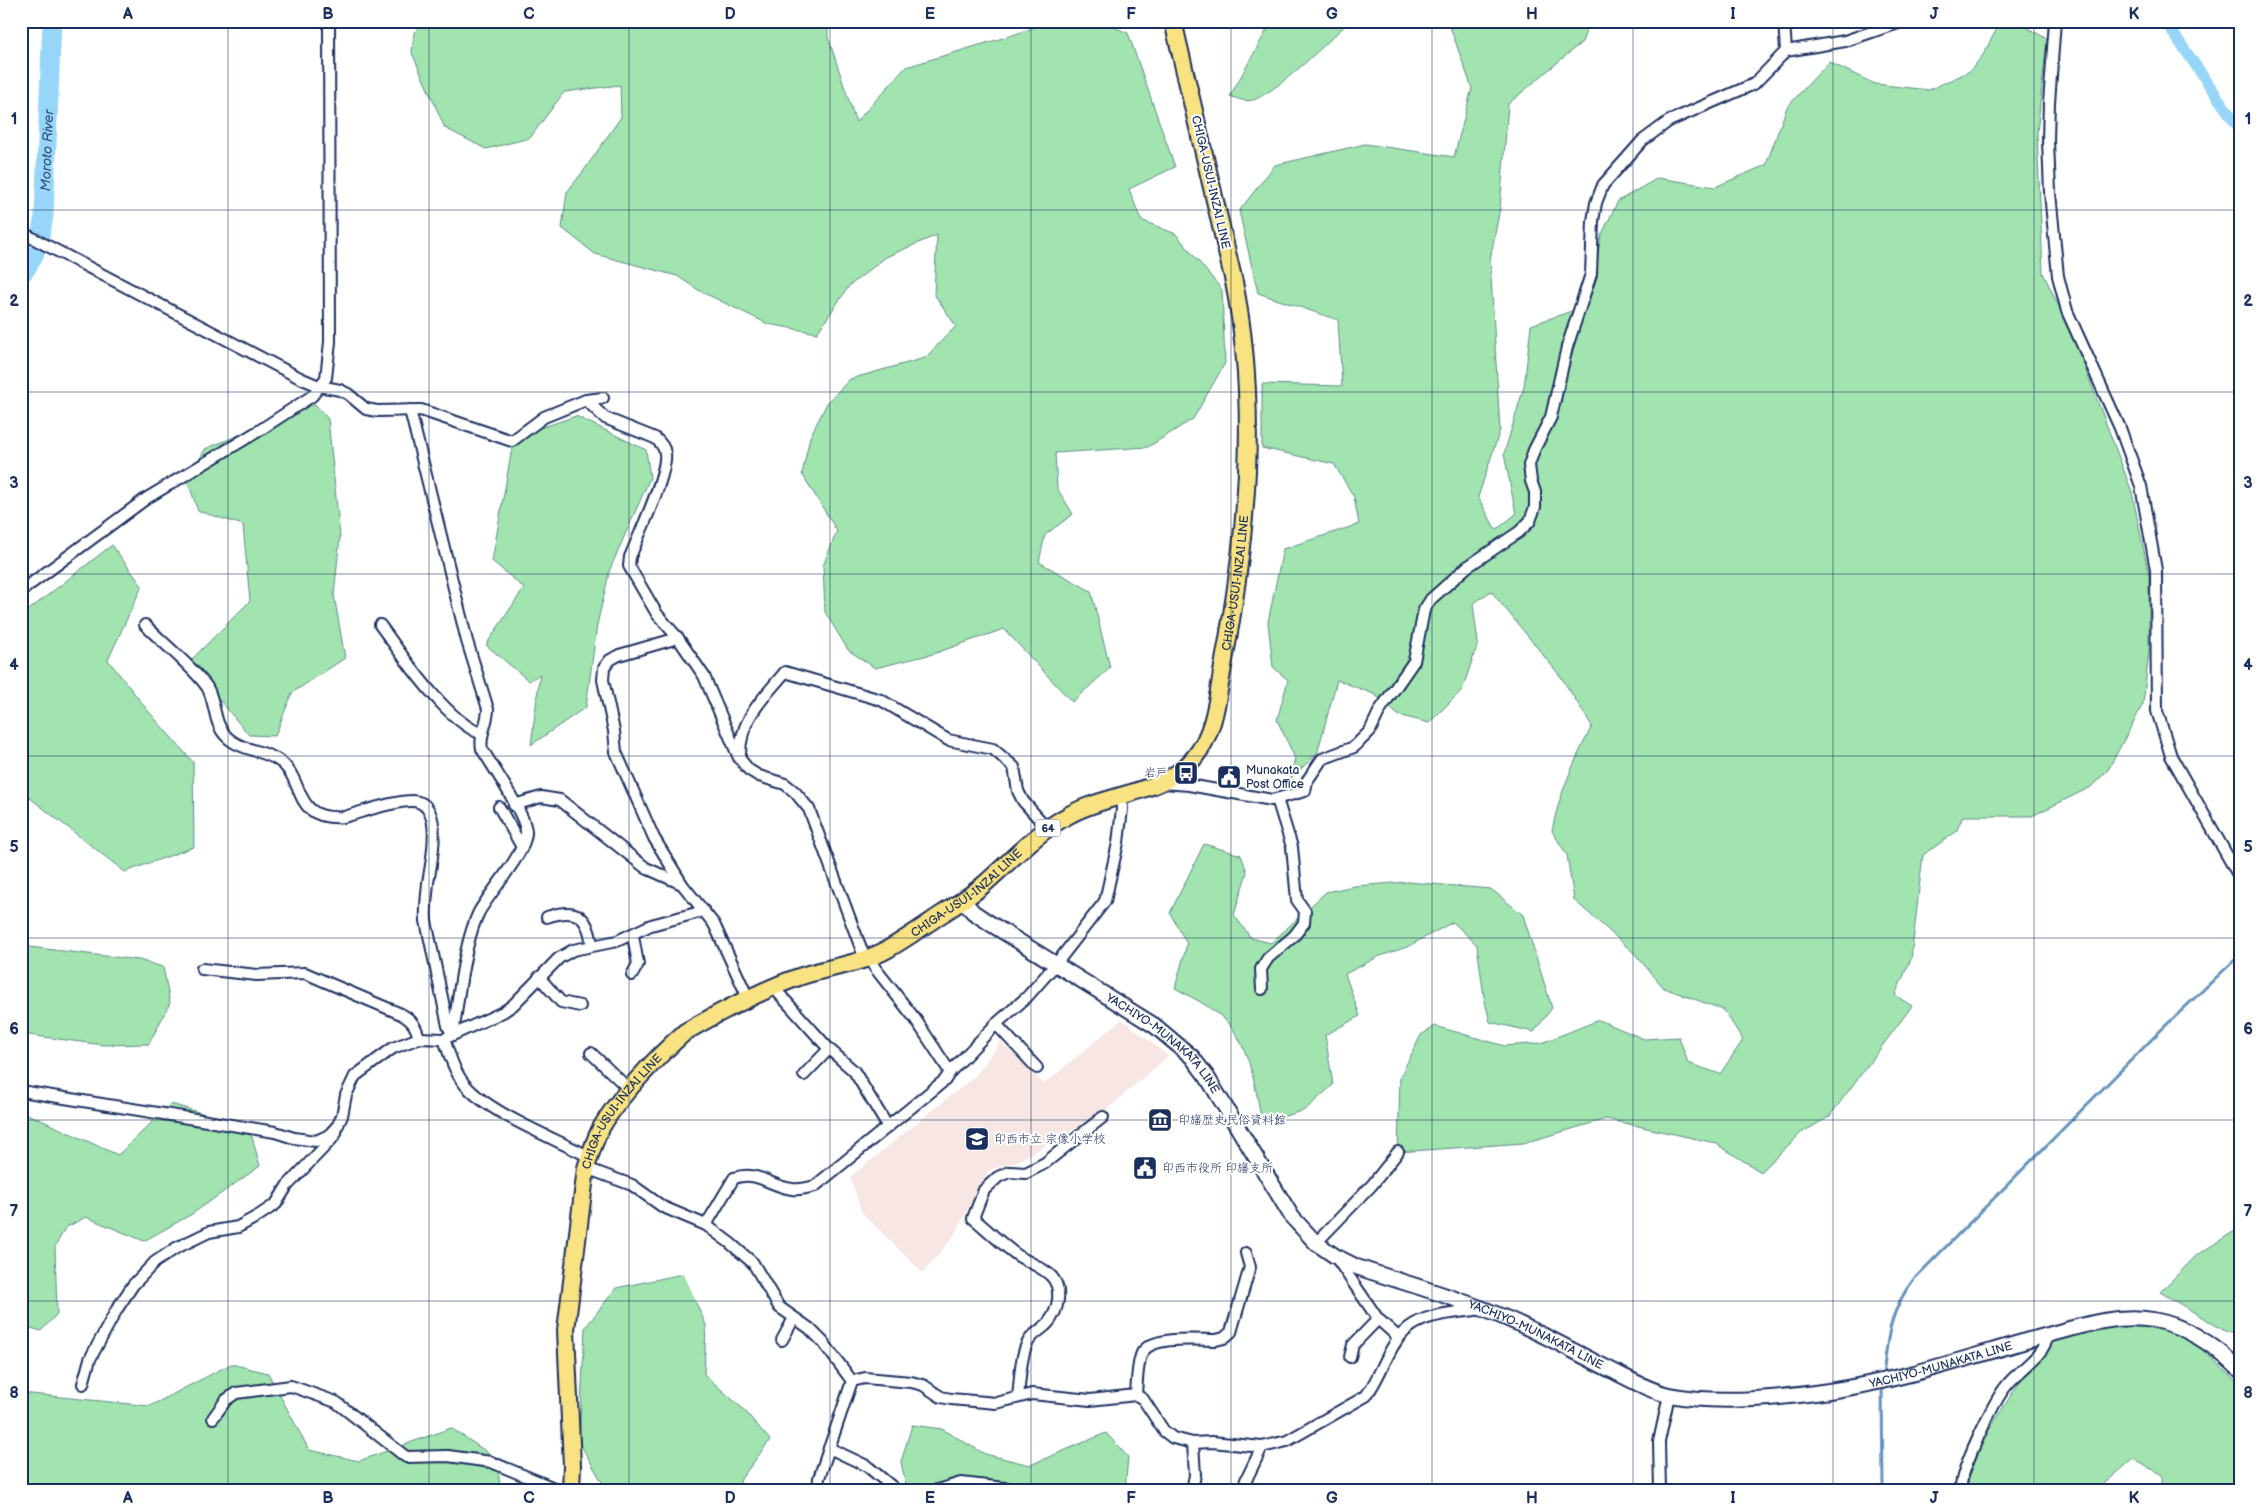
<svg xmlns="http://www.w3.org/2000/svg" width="2262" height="1511" font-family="'Balsamiq Sans','Klee One',sans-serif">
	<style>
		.built { fill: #f7e6e3 }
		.green { fill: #a1e4af; stroke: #5e8a86 }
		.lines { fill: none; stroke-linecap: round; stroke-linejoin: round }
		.stream { stroke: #6693bb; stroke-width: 3 }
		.canal { stroke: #98d6f9; stroke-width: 11 }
		.river { stroke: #98d6f9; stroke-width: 19 }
		.minor-casing { stroke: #1b2f5e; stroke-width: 14 }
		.secondary-casing { stroke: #1b2f5e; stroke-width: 18 }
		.primary-casing { stroke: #1b2f5e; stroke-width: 20 }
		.minor { stroke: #fff; stroke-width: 10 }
		.secondary { stroke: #fff; stroke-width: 14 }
		.primary { stroke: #f8e281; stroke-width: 16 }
		.grid { fill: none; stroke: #1b2f5e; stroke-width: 1; stroke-opacity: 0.55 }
		.labels { text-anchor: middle; stroke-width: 4; stroke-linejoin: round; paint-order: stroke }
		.shield { fill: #fff; stroke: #5f6d8e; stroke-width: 1 }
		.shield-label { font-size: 11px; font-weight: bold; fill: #1b2f5e }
		.street-label { font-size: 12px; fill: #1b2f5e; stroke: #fff }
		.poi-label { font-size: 12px; fill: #1b2f5e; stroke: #fff; text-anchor: start }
		.water-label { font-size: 14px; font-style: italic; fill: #3a5985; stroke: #fff }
		.neatline { fill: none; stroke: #1b2f5e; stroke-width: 2 }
		.grid-label { font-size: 16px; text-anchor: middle; font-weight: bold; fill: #1b2f5e }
	</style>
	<rect width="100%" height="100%" fill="#fff"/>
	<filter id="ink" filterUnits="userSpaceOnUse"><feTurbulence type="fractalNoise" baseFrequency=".02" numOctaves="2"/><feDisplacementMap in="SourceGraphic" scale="10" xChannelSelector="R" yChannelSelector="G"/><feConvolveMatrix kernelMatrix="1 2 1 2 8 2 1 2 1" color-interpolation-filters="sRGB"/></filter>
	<g filter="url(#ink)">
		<path class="built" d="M1122,1019L1168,1056L1104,1112L1018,1161L989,1170L953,1237L923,1273L862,1213L850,1177L975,1076L1001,1042L1044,1084Z"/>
		<g class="green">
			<path d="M425,21H828V37L856,122L906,67L1013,35L1052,21H1099L1128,33L1175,167L1129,189L1141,220L1176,234L1222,290L1225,363L1193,419L1148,447L1055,453L1057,488L1073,514L1045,535L1039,562L1091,591L1110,668L1072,702L1004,629L933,654L875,668L848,650L825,612L823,566L837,531L802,474L810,437L827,403L850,379L925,358L956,326L934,294L937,235L886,257L849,286L817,333L768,324L700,291L677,276L595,254L562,228L567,192L585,169L621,117L620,85L564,92L530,138L486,149L445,128L412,53L414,33Z"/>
			<path d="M1272,21H1350C1325,44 1285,85 1256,99C1247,103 1238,99 1230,96Z"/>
			<path d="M1448,21H1590L1582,42L1508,104L1500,208L1490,260L1500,430L1478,497L1496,530L1516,514L1504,454L1524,387L1531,325L1589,305L1601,236L1618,201L1658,178L1715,187L1766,165L1787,107L1829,62L1875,84L1929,90L1970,71L1983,55L2001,21H2016L2047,39L2037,133L2043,273L2073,336L2132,492L2149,576V652L2143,704L2108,770L2091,787L2032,816H1963L1956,832L1923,855L1911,959L1895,995L1912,1006L1829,1117L1801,1133L1761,1172L1715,1143L1606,1119L1524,1143L1398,1152L1400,1077L1421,1035L1435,1026L1505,1046L1542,1043L1599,1020L1644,1039L1679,1037L1688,1063L1720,1074L1743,1040L1724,1010L1664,988L1634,953L1574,900L1567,855L1552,831C1559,793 1575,760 1592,726L1561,677L1491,591L1473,604L1478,643L1462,690L1429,723L1398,715L1374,694L1337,680L1317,754L1291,778L1295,758L1277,720L1288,680L1273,667L1268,622L1283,549L1359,524L1354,497L1334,464L1262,448V384L1342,386L1338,320L1258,293L1239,211L1275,165L1365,144L1454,157L1472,88Z"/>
			<path d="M315,404L328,419L340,537L334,595L345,658L292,693L275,736L249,735L216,696L190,661L250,601L243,525L198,511L188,482L205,449Z"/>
			<path d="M576,416L646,450L650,478L610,569L597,625L586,707L531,745L540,674L529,681L486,645L524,588L492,561L514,437Z"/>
			<path d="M112,545L142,586L108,660L149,712L193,762L194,847L125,872L21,791V616Z"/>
			<path d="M1204,844L1241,855L1247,872L1234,915L1251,938L1271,943L1326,892L1354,886L1408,882L1491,889L1523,915L1552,1008L1534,1032L1490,1022L1484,997L1477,945L1453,922L1407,947L1380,956L1345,974L1360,1016L1325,1035L1333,1085L1305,1110L1262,1123C1256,1091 1252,1056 1232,1028C1220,1011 1193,998 1175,988L1187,944L1170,913Z"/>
			<path d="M21,946L139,960L163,967L170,1003L149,1044L103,1045L21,1034Z"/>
			<path d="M171,1104L229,1121L252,1137L260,1166L192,1214L144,1241L86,1217L65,1228L55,1247L57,1314L41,1331L21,1325V1111L118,1155Z"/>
			<path d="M2241,1227V1329L2238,1333L2225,1331L2160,1292L2197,1255Z"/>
			<path d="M683,1274L706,1325L704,1374L744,1410L770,1440L741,1479L738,1490H610L606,1489L579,1442L585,1328L616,1288Z"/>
			<path d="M2133,1320L2188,1337L2241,1385V1490H2162V1475L2133,1459L2097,1490H1969L1964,1470L2030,1365L2055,1337Z"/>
			<path d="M231,1364L268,1373L309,1450L359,1461L451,1428L496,1458L501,1490H21V1393L150,1406Z"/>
			<path d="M912,1425L942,1429L985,1454L1030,1465L1106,1433L1128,1457L1125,1490H907L901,1462Z"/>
		</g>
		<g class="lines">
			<g class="stream">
				<path d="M1883,1377C1887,1339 1890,1309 1914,1279L2161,1030L2241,954"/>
				<path d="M1882,1385L1883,1490"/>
			</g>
			<path class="canal" d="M2165,21L2241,131"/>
			<path class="river" id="s1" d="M21,275C37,258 40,238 44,216L52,21"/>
			<defs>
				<g id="minor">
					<path d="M1784,21L1786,51"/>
					<path d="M2055,21L2049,103L2048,140L2050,193L2058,276L2067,311L2120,428L2141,486L2156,570L2157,711L2171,756L2241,880"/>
					<path d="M21,232L300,378L319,386L340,390L348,394L366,409L377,411L421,410L512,441L544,417L586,400L603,398"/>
					<path d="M586,400L605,418L655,438C660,442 664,446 665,453C668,473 639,535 630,557L629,566L657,614L678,638L704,676L739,758L749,770L759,776L785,784L795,792L809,809L865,959"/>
					<path d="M410,410L467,641L488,709C488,723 479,735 482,749C492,766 527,816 526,833C525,854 490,892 479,912C464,942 458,1001 453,1035"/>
					<path d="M21,591L147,498L260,430L312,396L326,378L330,342L329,21"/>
					<path d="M145,625C162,642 194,668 207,687C216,702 213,723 226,736C239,750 263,750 278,760C307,779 290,821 344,817C362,812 393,801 411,801C446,800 431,863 428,883C427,895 425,908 426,921L448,1026L452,1034"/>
					<path d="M380,625C403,656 446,721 482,734"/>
					<path d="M678,638L619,655L610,660L604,668L603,680L614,731L616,752L654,838L682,884L714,924L749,1000"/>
					<path d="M740,755C740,718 763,699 785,672L881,700L948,740L993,749L1014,767L1018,791L1023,801L1047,828"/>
					<path d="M1163,783L1189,785L1272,800L1305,791L1307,781L1322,759L1354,747L1370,731L1380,710L1414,661L1424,610L1431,599L1467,567L1519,532L1530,521L1535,507V492L1531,481L1529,465L1534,450L1551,417L1567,347L1591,274L1593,221L1596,203L1603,185L1642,141L1669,121L1754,84L1786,51L1845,41L1904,21"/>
					<path d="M514,805L541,797L560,800L646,868L682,884"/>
					<path d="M499,807L522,847"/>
					<path d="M547,917C576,907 588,915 592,945"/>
					<path d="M869,958L875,968L916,1020L950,1072"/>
					<path d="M202,969L257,975L305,973L401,1014C412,1020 416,1026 419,1038"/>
					<path d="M632,975L638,964L633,936"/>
					<path d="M539,977L561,1002L580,1006"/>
					<path d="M774,988L829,1049L854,1071L888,1127"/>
					<path d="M1262,989L1261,969L1268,958L1294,936L1304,923L1305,911L1297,900L1292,847L1277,799"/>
					<path d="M996,1024L1037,1068"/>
					<path d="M444,1039C450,1056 455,1075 468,1088C494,1115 555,1139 590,1157"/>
					<path d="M591,1053L630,1090"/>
					<path d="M804,1075L829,1049"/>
					<path d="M21,1091L275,1132L294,1138L316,1141L329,1135L338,1125L342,1116L346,1095L355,1076L393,1048L419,1038L444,1039L503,1012L513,1005L559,958L573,950L617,941L651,925L704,911"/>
					<path d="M586,1168L632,1185L663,1207L706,1225L730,1243L753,1263L779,1307L809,1328L823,1342L852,1381"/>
					<path d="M706,1225L734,1178C758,1170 769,1186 792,1189C800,1190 808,1188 815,1186L945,1080L950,1072L996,1024L1027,997L1056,964L1105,901L1118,843L1122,809L1121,795"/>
					<path d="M1316,1243L1372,1185L1398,1152"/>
					<path d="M1335,1256L1378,1319L1398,1337"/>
					<path d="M782,1340L794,1318"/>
					<path d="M1350,1357L1353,1345L1378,1319"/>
					<path d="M852,1381L865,1378L911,1382L923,1385L941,1397L951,1399L996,1403L1032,1394L1090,1400L1136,1395L1143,1399L1164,1431L1173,1438L1193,1443L1212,1442L1262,1447L1287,1441L1366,1396C1377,1381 1383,1364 1392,1348C1411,1312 1447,1314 1483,1309"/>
					<path d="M83,1384L90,1359L117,1309L133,1285L155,1262L176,1248L209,1232L238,1227L258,1216L276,1204L287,1186L331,1140L336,1133"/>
					<path d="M1136,1395C1137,1383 1137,1364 1142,1353C1152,1335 1198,1340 1216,1340L1224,1338L1231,1332L1250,1267L1246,1253"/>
					<path d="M1018,1397C1020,1381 1020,1359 1027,1344C1031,1334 1041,1331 1048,1323C1058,1311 1063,1290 1052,1277C1044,1268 1030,1263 1020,1257C1003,1246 988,1230 973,1218L984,1190L998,1177L1009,1172L1026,1173L1045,1163L1103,1117"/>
					<path d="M213,1418L226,1400L236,1393L291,1386L336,1402L406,1457L448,1456L491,1462L559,1490"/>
					<path d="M829,1448L867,1466L896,1490"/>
					<path d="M818,1490L819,1478L852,1381"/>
					<path d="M937,1490L961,1483L1022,1490"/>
					<path d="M1192,1490L1195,1475L1193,1443"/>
					<path d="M1243,1490L1246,1480L1262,1447"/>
					<path d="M1660,1490L1659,1442L1669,1395"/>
					<path d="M1961,1490C1958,1474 1995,1399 2007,1385C2019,1370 2045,1355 2048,1335"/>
				</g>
				<g id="secondary">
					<path id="s2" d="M963,900L973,912L991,924L1155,1026L1192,1057L1207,1077L1292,1217L1316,1243L1335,1256L1357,1267C1407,1284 1460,1298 1508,1319C1544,1334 1578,1354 1613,1371C1631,1380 1650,1391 1669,1395C1716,1404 1782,1398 1829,1391C1898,1381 1966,1358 2033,1339C2072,1329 2112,1313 2153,1320C2188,1326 2216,1346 2241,1371"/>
				</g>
				<g id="primary">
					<path id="s3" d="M571,1490L572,1466L566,1330L586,1168C590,1155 594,1141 601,1128C619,1096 657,1057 685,1032C720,1012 758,992 796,978C826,967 860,965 888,949C907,938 924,926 942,914C956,905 969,897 982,886C1010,862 1035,833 1069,815C1108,793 1164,794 1194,758C1216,732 1218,692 1224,661C1247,536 1259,407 1234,282L1173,21"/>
				</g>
			</defs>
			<use href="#minor" class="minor-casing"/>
			<use href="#secondary" class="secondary-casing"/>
			<use href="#primary" class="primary-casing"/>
			<use href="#minor" class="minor"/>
			<use href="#secondary" class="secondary"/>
			<use href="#primary" class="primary"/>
		</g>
	</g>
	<path class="grid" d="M228,21V1490M429,21V1490M629,21V1490M830,21V1490M1031,21V1490M1231,21V1490M1432,21V1490M1633,21V1490M1833,21V1490M2034,21V1490M21,210H2241M21,392H2241M21,574H2241M21,756H2241M21,938H2241M21,1120H2241M21,1301H2241"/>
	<defs>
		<symbol id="bus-square" viewBox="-11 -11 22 22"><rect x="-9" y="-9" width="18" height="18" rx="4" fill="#1b2f5e" stroke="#fff"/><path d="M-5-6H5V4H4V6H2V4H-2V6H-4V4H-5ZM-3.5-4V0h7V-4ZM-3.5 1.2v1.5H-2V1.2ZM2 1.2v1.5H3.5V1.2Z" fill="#fff"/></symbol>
		<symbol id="civic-square" viewBox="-11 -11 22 22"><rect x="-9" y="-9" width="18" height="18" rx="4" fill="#1b2f5e" stroke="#fff"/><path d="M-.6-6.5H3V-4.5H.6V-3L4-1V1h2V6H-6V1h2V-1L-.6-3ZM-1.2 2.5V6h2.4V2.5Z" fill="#fff"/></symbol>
		<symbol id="museum-square" viewBox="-11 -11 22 22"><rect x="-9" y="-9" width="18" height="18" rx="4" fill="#1b2f5e" stroke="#fff"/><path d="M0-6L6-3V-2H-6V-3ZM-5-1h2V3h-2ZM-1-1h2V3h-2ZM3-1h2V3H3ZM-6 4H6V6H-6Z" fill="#fff"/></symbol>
		<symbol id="school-square" viewBox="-11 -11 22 22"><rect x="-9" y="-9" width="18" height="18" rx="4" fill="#1b2f5e" stroke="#fff"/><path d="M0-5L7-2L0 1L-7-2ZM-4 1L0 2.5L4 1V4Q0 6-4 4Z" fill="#fff"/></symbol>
	</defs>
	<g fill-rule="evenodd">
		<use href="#bus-square" x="1172" y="759" width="28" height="28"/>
		<use href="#civic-square" x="1215" y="763" width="28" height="28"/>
		<use href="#museum-square" x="1146" y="1106" width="28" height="28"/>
		<use href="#school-square" x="963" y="1125" width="28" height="28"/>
		<use href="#civic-square" x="1131" y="1154" width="28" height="28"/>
	</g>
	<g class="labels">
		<rect class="shield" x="1035.5" y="819.5" width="25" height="17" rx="4"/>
		<g class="shield-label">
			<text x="1048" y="832">64</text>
		</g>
		<g class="street-label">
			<text transform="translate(1211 182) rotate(77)" y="4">CHIGA-USUI-INZAI LINE</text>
			<text dy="4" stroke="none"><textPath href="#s3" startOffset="1261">CHIGA-USUI-INZAI LINE</textPath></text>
			<text dy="4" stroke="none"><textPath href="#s3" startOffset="811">CHIGA-USUI-INZAI LINE</textPath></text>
			<text dy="4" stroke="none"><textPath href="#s2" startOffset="248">YACHIYO-MUNAKATA LINE</textPath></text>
			<text dy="4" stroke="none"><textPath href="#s3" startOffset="391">CHIGA-USUI-INZAI LINE</textPath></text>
			<text dy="4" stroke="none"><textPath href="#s2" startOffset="742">YACHIYO-MUNAKATA LINE</textPath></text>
			<text dy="4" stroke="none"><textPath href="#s2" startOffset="1164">YACHIYO-MUNAKATA LINE</textPath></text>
		</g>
		<g class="poi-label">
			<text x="1246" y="774">Munakata<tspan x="1246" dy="14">Post Office</tspan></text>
			<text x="1168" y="777" text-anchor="end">岩戸</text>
			<text x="1178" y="1124">印旛歴史民俗資料館</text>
			<text x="994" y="1143">印西市立 宗像小学校</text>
			<text x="1162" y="1172">印西市役所 印旛支所</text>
		</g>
		<g class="water-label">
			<text dy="5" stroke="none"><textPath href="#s1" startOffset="130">Moroto River</textPath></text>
		</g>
	</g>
	<rect width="2262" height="1511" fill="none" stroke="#fff" stroke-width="55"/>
	<rect x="28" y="28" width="2206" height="1456" class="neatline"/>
	<g class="grid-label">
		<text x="128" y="19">A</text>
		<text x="328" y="19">B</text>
		<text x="529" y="19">C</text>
		<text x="730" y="19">D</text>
		<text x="930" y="19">E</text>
		<text x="1131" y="19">F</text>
		<text x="1332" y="19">G</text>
		<text x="1532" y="19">H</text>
		<text x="1733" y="19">I</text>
		<text x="1934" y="19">J</text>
		<text x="2134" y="19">K</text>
		<text x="14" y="124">1</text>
		<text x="2248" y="124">1</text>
		<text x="14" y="306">2</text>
		<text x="2248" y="306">2</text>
		<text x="14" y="488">3</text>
		<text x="2248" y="488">3</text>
		<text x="14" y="670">4</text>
		<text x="2248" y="670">4</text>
		<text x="14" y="852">5</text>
		<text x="2248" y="852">5</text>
		<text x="14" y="1034">6</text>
		<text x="2248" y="1034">6</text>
		<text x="14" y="1216">7</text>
		<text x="2248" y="1216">7</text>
		<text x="14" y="1398">8</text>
		<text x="2248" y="1398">8</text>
		<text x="128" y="1503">A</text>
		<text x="328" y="1503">B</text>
		<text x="529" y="1503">C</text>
		<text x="730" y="1503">D</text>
		<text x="930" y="1503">E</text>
		<text x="1131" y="1503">F</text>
		<text x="1332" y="1503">G</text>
		<text x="1532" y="1503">H</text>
		<text x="1733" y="1503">I</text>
		<text x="1934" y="1503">J</text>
		<text x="2134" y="1503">K</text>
	</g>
</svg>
